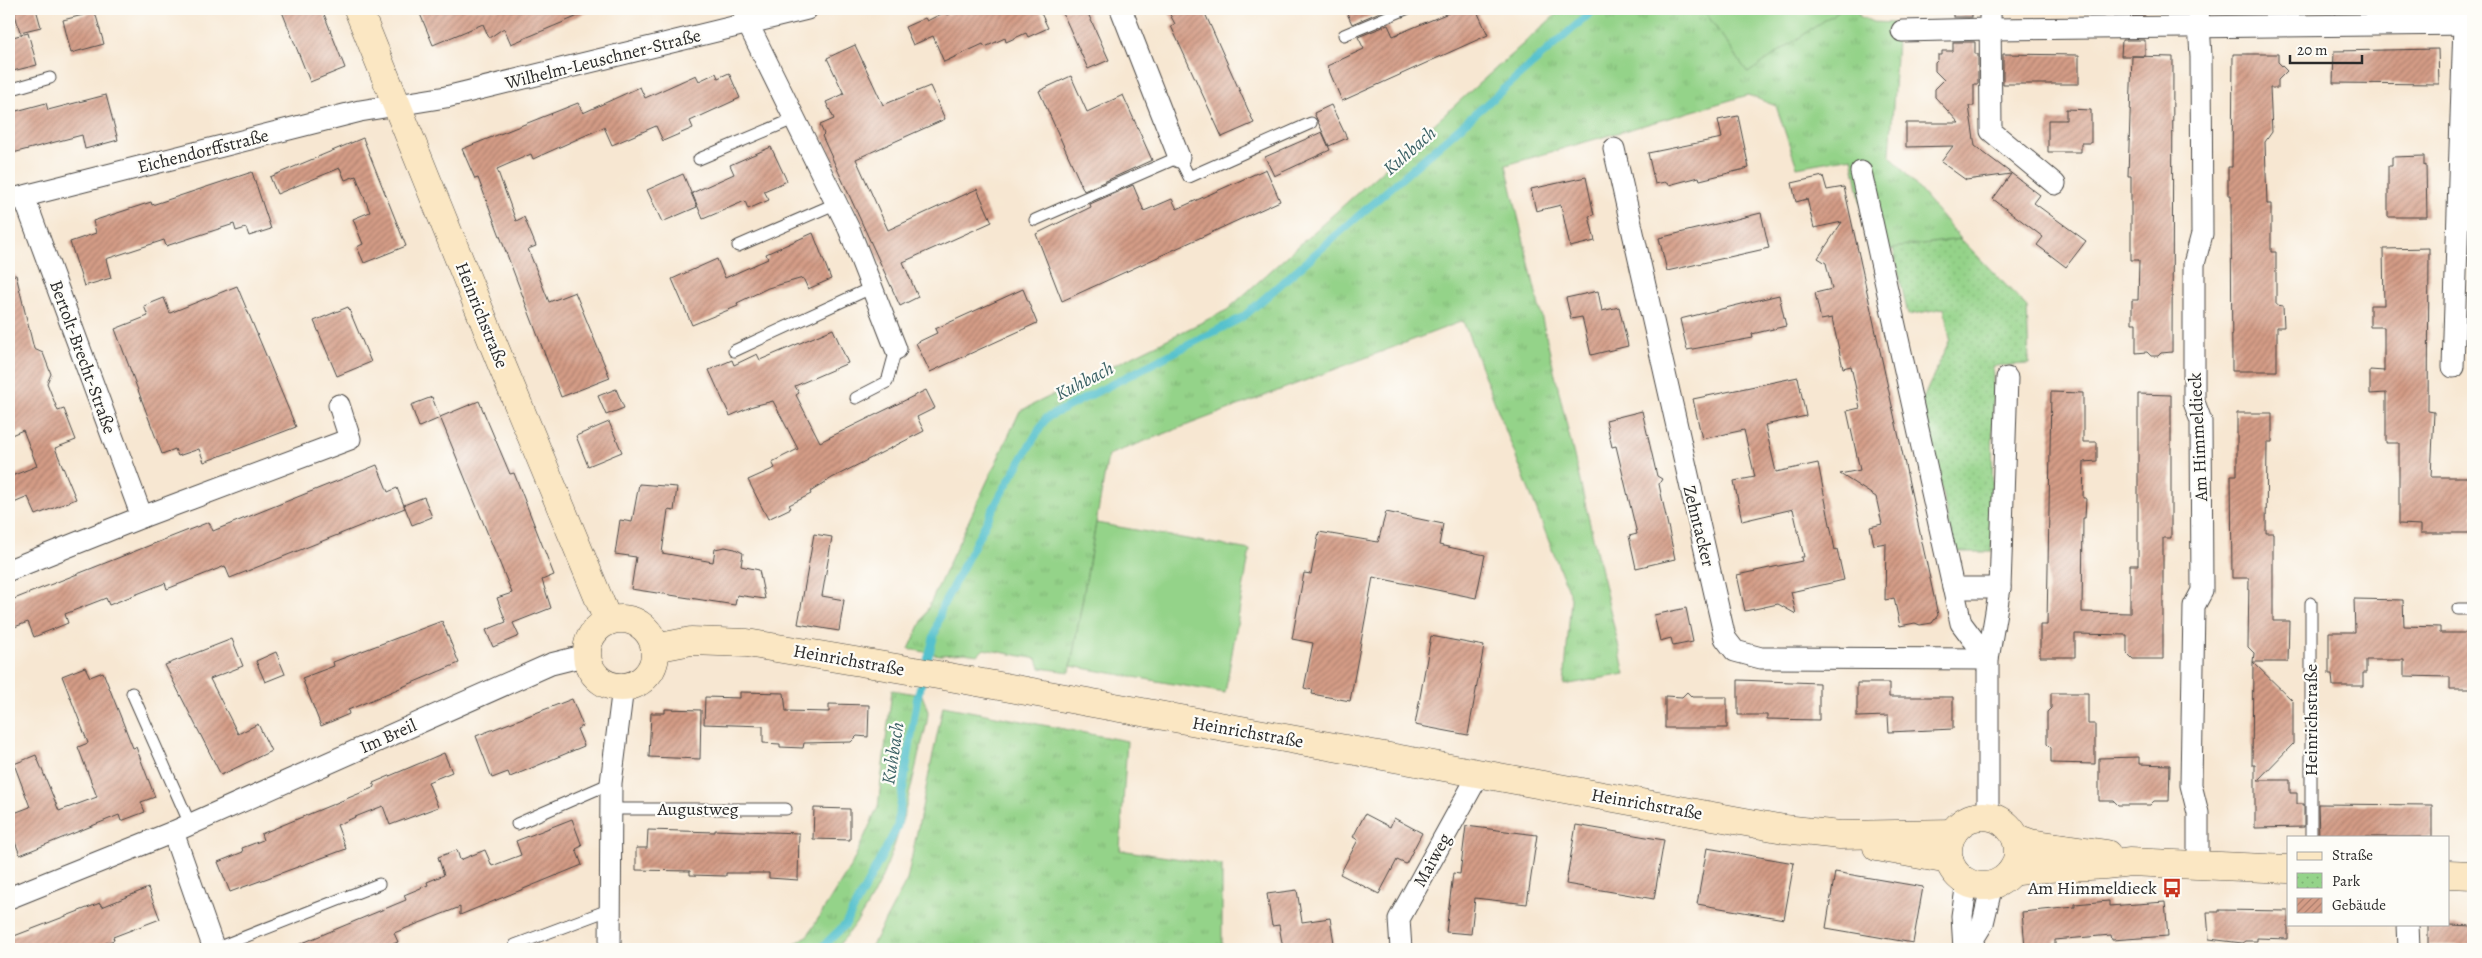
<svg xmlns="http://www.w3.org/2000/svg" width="2482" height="958" font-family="Alegreya,serif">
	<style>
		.grass { fill: url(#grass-tufts); stroke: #607f5a }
		.park { fill: url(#park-dots); stroke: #607f5a }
		.garden { fill: #94d389; stroke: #607f5a }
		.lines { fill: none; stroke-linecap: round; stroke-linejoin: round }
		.stream { stroke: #54c1cd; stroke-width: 8 }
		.building { fill: url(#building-hatch) }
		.lane-casing { stroke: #4a4744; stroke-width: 13 }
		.street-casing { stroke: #4a4744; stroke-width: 23 }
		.secondary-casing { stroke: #4a4744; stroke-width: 29 }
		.lane { stroke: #fff; stroke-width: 11 }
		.street { stroke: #fff; stroke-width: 21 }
		.secondary { stroke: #fbe7c3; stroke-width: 28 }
		.labels { text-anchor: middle; stroke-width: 4.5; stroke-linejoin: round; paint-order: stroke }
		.street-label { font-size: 18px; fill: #2b2b2b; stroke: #fdfcf7 }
		.poi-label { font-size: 18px; fill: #2b2b2b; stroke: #fdfcf7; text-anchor: end }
		.water-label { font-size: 19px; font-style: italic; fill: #396064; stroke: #fdfcf7 }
	</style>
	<defs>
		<pattern id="grass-tufts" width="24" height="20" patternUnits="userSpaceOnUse" patternTransform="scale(1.25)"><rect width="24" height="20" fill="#94d389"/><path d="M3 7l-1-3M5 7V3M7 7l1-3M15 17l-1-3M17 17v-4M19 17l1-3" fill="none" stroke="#80b576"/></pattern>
		<pattern id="park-dots" width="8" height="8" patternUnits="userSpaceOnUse" patternTransform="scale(1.25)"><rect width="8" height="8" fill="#94d389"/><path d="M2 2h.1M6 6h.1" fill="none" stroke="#80b576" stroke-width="1.8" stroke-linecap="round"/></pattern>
		<pattern id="building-hatch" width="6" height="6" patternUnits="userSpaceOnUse" patternTransform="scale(1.25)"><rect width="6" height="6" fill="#d49c86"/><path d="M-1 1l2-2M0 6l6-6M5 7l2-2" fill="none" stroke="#ac7f6e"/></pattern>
	</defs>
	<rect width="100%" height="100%" fill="#fdfcf7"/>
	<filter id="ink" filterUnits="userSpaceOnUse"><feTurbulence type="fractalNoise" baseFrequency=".02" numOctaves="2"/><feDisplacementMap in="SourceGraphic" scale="10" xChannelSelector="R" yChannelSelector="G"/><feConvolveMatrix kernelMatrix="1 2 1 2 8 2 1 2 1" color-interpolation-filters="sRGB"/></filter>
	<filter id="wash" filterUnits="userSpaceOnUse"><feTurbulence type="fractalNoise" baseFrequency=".0096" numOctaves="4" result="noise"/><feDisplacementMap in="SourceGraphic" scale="20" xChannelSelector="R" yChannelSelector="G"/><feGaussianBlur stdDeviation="1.12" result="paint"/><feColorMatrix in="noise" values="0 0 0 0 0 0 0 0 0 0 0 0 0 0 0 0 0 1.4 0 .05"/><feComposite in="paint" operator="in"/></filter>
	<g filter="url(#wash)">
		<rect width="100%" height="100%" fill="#f7e7d2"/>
		<g class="grass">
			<path d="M1562,9H1859V16L1873,22L1898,23L1890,155L1961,239L1870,253L1852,157L1797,167L1776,106L1748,95L1506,165L1625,674L1564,685L1571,598L1463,321L1108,455L1070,672L1040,668L1037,659L984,649L978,655L965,653L940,655L909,649L1020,411L1227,310Z"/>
			<path d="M892,690L922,695C924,701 928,708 928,713C927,729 920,746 917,762C902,828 883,899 835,949H788L808,935L851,866L878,807Z"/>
			<path d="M943,706L1127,741L1120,850L1222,865V949H870L907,880Z"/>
		</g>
		<path class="park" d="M1961,239L2027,307L2029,364L1993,366L1992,552H1955L1922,401L1950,339L1944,308L1908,315L1893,248Z"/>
		<g class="garden">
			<path d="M1703,9H1841L1748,73Z"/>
			<path d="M1096,523L1250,550L1225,693L1071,666Z"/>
		</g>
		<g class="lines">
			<path class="stream" d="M820,949L845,925L897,828L917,699L942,607L1001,494L1046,418L1243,317L1595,9"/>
		</g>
		<g id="blocks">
			<g class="building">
				<path d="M24,9H36L41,27L20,32L14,11Z"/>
				<path d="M281,9H322L345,68L310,82Z"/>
				<path d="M418,9H595L511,44L504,28L489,38L483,24L433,45Z"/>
				<path d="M961,9H1039L1048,28L1028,37L1026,33L1006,42L1005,38L985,47L983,44L944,62L933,36L913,45L905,27L925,18L927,21L945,12L947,15Z"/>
				<path d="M1061,9H1086L1109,60L1088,69Z"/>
				<path d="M1167,9H1203L1254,123L1222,137L1171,26L1175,24Z"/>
				<path d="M1345,9H1381L1382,11L1352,24Z"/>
				<path d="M1458,9H1476L1488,35L1342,101L1327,66L1364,49L1358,37L1388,25L1393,36Z"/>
				<rect x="1953" y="9" width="19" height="8"/>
				<path d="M2122,9H2144L2145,15H2122Z"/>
				<path d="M95,12L104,44L71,53L63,20Z"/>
				<path d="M28,33L37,65L9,72V38Z"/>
				<path d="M2122,40H2145V56H2121Z"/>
				<path d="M1953,42H1975V54H1978V84H1974V106H1969L1975,146L2040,195L2034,203L2086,241L2066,267L2037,245L2043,237L1993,199L2011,174L1966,180L1941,162L1953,146L1906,147V123H1959L1935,97V89L1944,80L1935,71V63L1938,60V55H1942V51H1953Z"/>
				<path d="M855,45L883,105L930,86L945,119L856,159L888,230L977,189L992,222L903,262L918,297L900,306L822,136L824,134L820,125L834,119L826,102L844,94L827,58Z"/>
				<path d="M2438,49L2439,84L2333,83L2334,51Z"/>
				<path d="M2003,54L2079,55V84H2003Z"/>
				<path d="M2233,54H2278V62L2287,71L2278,80V88H2270L2272,132L2265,142L2267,204H2271V252H2276V305L2283,306L2284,327H2277V371H2232L2231,195H2228V167H2232Z"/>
				<path d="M2132,56L2173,57L2172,352L2161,353L2158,356H2151L2147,352L2136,353V323H2132V300H2138L2139,260H2131V176H2128Z"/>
				<path d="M716,73L718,78L729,73L740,98L690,121L693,128L663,141L656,126L612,145L604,127L533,159L531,154L497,169L516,221L524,217L536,246L528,249L549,302L575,292L610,378L561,397L478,178L475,179L462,149L578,103L583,113L640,87L645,98L696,75L699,81Z"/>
				<path d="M1071,76L1087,112L1123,95L1152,160L1084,191L1039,91Z"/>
				<path d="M106,95L118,140L85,149L82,135L9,154V113L46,103L48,110Z"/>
				<path d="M1331,105L1347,138L1329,146L1314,113Z"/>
				<path d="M2066,109L2091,110V143H2081V152H2048V120H2066Z"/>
				<path d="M1738,116L1749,168L1700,180L1699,177L1669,185L1665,182L1655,184L1648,153L1722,138L1718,120Z"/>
				<path d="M1322,132L1330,150L1274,176L1265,157Z"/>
				<path d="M363,138L406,246L364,263L357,247L363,244L353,219L370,212L356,176L345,180L340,168L277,194L270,177Z"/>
				<path d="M771,147L787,181L764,191L769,200L748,209L745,201L703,219L692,193L734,174L730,165Z"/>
				<path d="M2424,156V166L2426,165L2427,217H2388V166H2392V157Z"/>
				<path d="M1266,169L1280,201L1062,301L1036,234L1091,207L1090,204L1133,185L1144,211L1172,199L1177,209Z"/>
				<path d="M252,172L271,229L249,236L246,228L236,231L234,224L166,246L164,240L106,259L111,278L84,286L70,242L96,233L93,221L151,202L152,205Z"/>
				<path d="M683,174L697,207L662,222L647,190Z"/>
				<path d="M1823,176L1827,190L1844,187L1938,615L1932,623L1920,625L1915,623L1900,626L1894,598L1885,600L1886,543L1874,545L1870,527L1882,524L1876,497L1840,474L1860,470L1847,411L1860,408L1851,366L1843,368L1832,318L1821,320L1815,293L1832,289L1826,263L1818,258L1842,222L1814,228L1807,199L1796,202L1792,183Z"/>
				<path d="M1586,177L1594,215L1589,216L1595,241L1570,247L1561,205L1536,211L1531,189Z"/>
				<path d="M1761,213L1769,248L1667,271L1659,238Z"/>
				<path d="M813,233L831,279L808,289L803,278L768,288L737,303L738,306L692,325L672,279L717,259L725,278L768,259L766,254Z"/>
				<path d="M2429,248L2428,411L2434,412L2431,477H2473V533H2421V525L2399,524V443H2386V393L2370,394V370L2384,371V327H2370V305H2384L2383,249Z"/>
				<path d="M16,275L34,349L43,353L51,374L47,383L58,411L64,409L76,440L55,448L76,499L36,515L28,497L9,505V477L37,466L23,430L9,436V276Z"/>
				<path d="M237,286L296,427L204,462L199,449L178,456L175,449L162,454L115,329L148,316L144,306L164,298L170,313Z"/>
				<path d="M1023,289L1037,323L930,372L916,343L937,333L935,329Z"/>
				<path d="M1598,291L1602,311L1619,307L1628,346L1591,355L1582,317L1571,319L1566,298Z"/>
				<path d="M1779,295L1786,326L1752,334L1753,338L1687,350L1680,319Z"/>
				<path d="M348,307L371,362L337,376L314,321Z"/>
				<path d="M833,329L848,363L795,386L799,393L796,395L820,442L926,390L935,408L917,417L924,431L832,478L810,492L811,494L789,505L791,508L768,519L748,480L775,468L772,462L798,449L773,401L753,406L730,416L709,370L732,360L734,365L757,354L760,360Z"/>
				<path d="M1798,377L1806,416L1765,425L1776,472L1818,463L1835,550L1837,549L1844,580L1791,592L1796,614L1778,604L1745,611L1737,575L1802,561L1801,557H1804L1793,509L1742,521L1734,481L1755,477L1744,430L1702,439L1693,399Z"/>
				<path d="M616,389L624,408L606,415L598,396Z"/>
				<path d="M2051,392L2083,393V442H2097V461L2084,462L2083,498H2086L2085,518H2083L2082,612L2130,613V565H2138V394L2171,395V538H2163V659H2133L2127,653V635L2075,634V657H2040V625H2047Z"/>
				<path d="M432,397L440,418L419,427L411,405Z"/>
				<path d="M479,401L510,474L514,473L554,575L542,580L551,608L513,623L519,636L493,647L486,630L506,622L497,598L512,593L440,417Z"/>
				<path d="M1642,411L1657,476L1662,479L1659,484L1675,559L1636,568L1629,536L1637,534L1616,446L1612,447L1606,420Z"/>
				<path d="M2237,413H2272V442H2267L2266,533H2273V621H2289L2288,662H2253L2254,653L2248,647L2249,578H2232L2231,475H2237Z"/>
				<path d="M609,422L622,452L588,466L576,436Z"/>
				<path d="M377,465L388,492L397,488L405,508L230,578L225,566L167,589L165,583L109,605L106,598L65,614L68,623L34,637L28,622L9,629V601L209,522L213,531Z"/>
				<path d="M639,484L677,487L674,511L668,510L662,553L713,562L715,549L725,547L735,549L743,553L741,566L759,570L765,599L737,595L735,605L631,589L636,557L615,554L620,520L632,522Z"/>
				<path d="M424,497L432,517L412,525L404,505Z"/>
				<path d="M1386,512L1443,524L1439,545L1485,555L1476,598L1373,577L1350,701L1312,694L1313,690L1304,688L1313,643L1292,639L1304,573L1311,574L1319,532L1378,542Z"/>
				<path d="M814,534L832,537L822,596L844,600L839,631L798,624Z"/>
				<path d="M2354,599L2403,600L2404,626L2440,627V633H2473V689H2450V677L2404,676V660H2366V673H2363V686H2333L2332,674H2329V632H2355Z"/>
				<path d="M1686,608L1693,642L1673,646L1671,638L1660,641L1654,615Z"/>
				<path d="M442,621L459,663L348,710L349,714L321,726L302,678L334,666L333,662Z"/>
				<path d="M1431,636L1484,646L1468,735L1415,725Z"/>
				<path d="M232,639L243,666L210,679L238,734L258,724L271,751L221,775L165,665Z"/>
				<path d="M276,652L285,674L265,682L256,661Z"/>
				<path d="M2253,662L2293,701V744L2258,780H2290V793H2297V804H2304V827L2255,828V765H2252Z"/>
				<path d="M85,667L90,677L103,672L133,748L136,747L155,797L141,802L145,812L121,821L119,815L20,855L9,826V815L30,807L14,764L36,755L59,811L97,797L78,747L88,743L62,676Z"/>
				<path d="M1738,680L1819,683V720L1767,719V715H1738Z"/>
				<path d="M1857,683H1889V697H1953V729L1889,732L1888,716L1857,717Z"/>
				<path d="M740,692L784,693L786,711L829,712V704L869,705L868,737L857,736L851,742L804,743L803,748L780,747V744L763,743V726L704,724L705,697L740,698Z"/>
				<path d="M1687,692L1692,697H1727V728H1665V696L1682,697Z"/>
				<path d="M2051,693H2088V724H2095V764L2051,763V748L2047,744V712L2051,708Z"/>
				<path d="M572,699L583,726L577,729L584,746L510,777L508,772L492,778L476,736Z"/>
				<path d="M665,709L701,710L700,759L649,757L651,713H665Z"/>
				<path d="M444,753L452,772L428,782L438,807L390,825L383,806L360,815L337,825L346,849L230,892L218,862L243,852L242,848L263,840L261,834L375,787L373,783Z"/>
				<path d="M2139,757V764L2170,765L2169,801H2154L2150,805H2118L2114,801H2099V758Z"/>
				<path d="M2318,804L2432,805V837H2319Z"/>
				<path d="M814,808L850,809V840L813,839Z"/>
				<path d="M1365,814L1390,827L1394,818L1422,833L1406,864L1397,860L1379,894L1340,874L1358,840L1353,837Z"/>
				<path d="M572,819L582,846L576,849L582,865L460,915V907L394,933L398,942L381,949H288L406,900L404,895L428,885L427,882L444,875L438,857L457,850L460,860L485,850L492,866L521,855L516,841Z"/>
				<path d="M1576,825L1664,840L1654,899L1566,884Z"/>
				<path d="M1466,826L1537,835L1527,904L1475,898L1471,934L1446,932L1453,873L1460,874Z"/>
				<path d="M648,830L715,832V830L799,833L798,880L769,878V873H726V876L690,875V871L636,870V848H647Z"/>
				<path d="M1707,848L1794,863L1784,919L1697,904Z"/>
				<path d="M1835,872L1923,887L1913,943L1826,928Z"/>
				<path d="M148,888L160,919L113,937L114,940L90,949H9V938L100,903L102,907Z"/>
				<path d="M1297,890L1302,922L1330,918L1335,949H1283L1279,925L1272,926L1267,894Z"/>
				<path d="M2109,901V906L2165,902L2168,936L2112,940L2111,935L2055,940V945L2025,947L2022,912L2075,907V904Z"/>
				<path d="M2219,910L2288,911V939L2257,938V941H2245L2242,943L2209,939L2207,912H2219Z"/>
				<path d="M2428,924L2473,926V945H2428Z"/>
			</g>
		</g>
	</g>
	<g filter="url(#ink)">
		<use href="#blocks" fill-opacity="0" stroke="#4a4744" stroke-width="1"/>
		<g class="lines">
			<defs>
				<g id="lane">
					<path d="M1344,35L1406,9"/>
					<path d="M9,90L50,78"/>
					<path d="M699,159L796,118"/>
					<path d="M1035,220L1179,157L1189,177L1311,123"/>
					<path d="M738,246L837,203"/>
					<path d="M734,351L873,287"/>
					<path d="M856,398L887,382L896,349"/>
					<path d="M2311,603V837"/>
					<path d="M2458,609H2473"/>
					<path d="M132,693L190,824"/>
					<path d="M611,809H786"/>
					<path d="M517,824L611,783"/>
					<path d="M515,945L611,909"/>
					<path d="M214,949L379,884"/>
				</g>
				<g id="street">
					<path d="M744,9L748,24L849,229L896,349"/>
					<path d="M1121,9L1179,157"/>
					<path d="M1990,9L1991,131L2055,184"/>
					<path d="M1902,31L1990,29L2473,24"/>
					<path d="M1614,149L1725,638L1735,651L1761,658L1988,659V817"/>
					<path d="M1861,172L1961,623L1988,659L2000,588L2007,378"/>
					<path d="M24,197L142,517L350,439L339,405"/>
					<path d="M9,200L360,111L446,97L807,9"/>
					<path d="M2453,367L2464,24"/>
					<path d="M9,570L142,517"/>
					<path d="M1953,588H2000"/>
					<path d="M173,832L214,949"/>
					<path d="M2198,864V813L2191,785L2194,606L2202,591L2201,421L2194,402V264L2202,234L2201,56L2198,9"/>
					<path d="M9,898L173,832L551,664L587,655"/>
					<path d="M2408,924L2409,949"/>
					<path d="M610,949L611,783L623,687"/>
					<path d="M1401,949L1399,919L1479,774"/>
					<path d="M1964,949L1962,916L1967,882"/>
					<path d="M1967,949L1983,923L1992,885"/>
				</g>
				<g id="secondary">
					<path d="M358,9L501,363L608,621"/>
					<circle cx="621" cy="653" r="34"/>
					<path d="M655,648L691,641L747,643L944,676L1784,829L1840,835L1953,833"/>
					<circle cx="1983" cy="851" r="35"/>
					<path d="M2016,838L2030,843L2107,854"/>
					<path d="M1877,847L1949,860"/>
					<path d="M2011,872C2050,865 2090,869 2129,862L2288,869"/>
					<path d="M2448,874L2473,875"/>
				</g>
			</defs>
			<use href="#lane" class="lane-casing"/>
			<use href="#street" class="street-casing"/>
			<use href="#secondary" class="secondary-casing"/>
			<use href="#lane" class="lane"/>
			<use href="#street" class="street"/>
			<use href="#secondary" class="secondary"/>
		</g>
	</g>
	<defs>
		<symbol id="bus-bare" viewBox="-9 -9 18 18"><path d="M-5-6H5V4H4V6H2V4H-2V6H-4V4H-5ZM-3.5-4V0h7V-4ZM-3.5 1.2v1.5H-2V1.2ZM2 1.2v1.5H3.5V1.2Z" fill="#c8321e" stroke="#fdfcf7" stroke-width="2.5" paint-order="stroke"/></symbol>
	</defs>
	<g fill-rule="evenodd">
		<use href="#bus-bare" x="2158" y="874" width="28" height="28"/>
	</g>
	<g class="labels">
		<g class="street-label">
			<text transform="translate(603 59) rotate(-14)" y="6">Wilhelm-Leuschner-Straße</text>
			<text transform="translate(203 151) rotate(-14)" y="6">Eichendorffstraße</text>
			<text transform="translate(482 315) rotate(68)" y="6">Heinrichstraße</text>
			<text transform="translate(83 357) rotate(70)" y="6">Bertolt-Brecht-Straße</text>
			<text transform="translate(2198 437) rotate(-93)" y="6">Am Himmeldieck</text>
			<text transform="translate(1699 526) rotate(76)" y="6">Zehntacker</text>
			<text transform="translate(849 660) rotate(10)" y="6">Heinrichstraße</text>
			<text transform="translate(2311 720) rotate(-90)" y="6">Heinrichstraße</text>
			<text transform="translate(1248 732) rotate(10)" y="6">Heinrichstraße</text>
			<text transform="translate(388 736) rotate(-24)" y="6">Im Breil</text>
			<text transform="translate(1647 804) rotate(10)" y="6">Heinrichstraße</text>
			<text x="698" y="815">Augustweg</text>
			<text transform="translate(1432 860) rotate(-61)" y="6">Maiweg</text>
		</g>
		<g class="poi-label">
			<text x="2157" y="894">Am Himmeldieck</text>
		</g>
		<g class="water-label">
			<text transform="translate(1409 150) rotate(-41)" y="7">Kuhbach</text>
			<text transform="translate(1084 380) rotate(-27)" y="7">Kuhbach</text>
			<text transform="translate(892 753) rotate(-81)" y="7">Kuhbach</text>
		</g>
	</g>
	<rect width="2482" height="958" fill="none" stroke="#fdfcf7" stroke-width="30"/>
	<rect x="2287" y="836" width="162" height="90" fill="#fdfcf7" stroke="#a9a8a5"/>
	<rect x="2297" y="852" width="25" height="8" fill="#fbe7c3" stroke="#a9a8a5"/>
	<text x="2332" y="860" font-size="15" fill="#2b2b2b">Straße</text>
	<rect x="2297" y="873" width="25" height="15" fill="url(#park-dots)" stroke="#a9a8a5"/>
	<text x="2332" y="886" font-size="15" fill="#2b2b2b">Park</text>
	<rect x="2297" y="898" width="25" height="15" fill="url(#building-hatch)" stroke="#a9a8a5"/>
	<text x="2332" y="910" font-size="15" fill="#2b2b2b">Gebäude</text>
	<path d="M2290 55v8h72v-8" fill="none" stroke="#2b2b2b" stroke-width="2.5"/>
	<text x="2297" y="55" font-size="15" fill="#2b2b2b" stroke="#fdfcf7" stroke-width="4" paint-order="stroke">20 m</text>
</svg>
